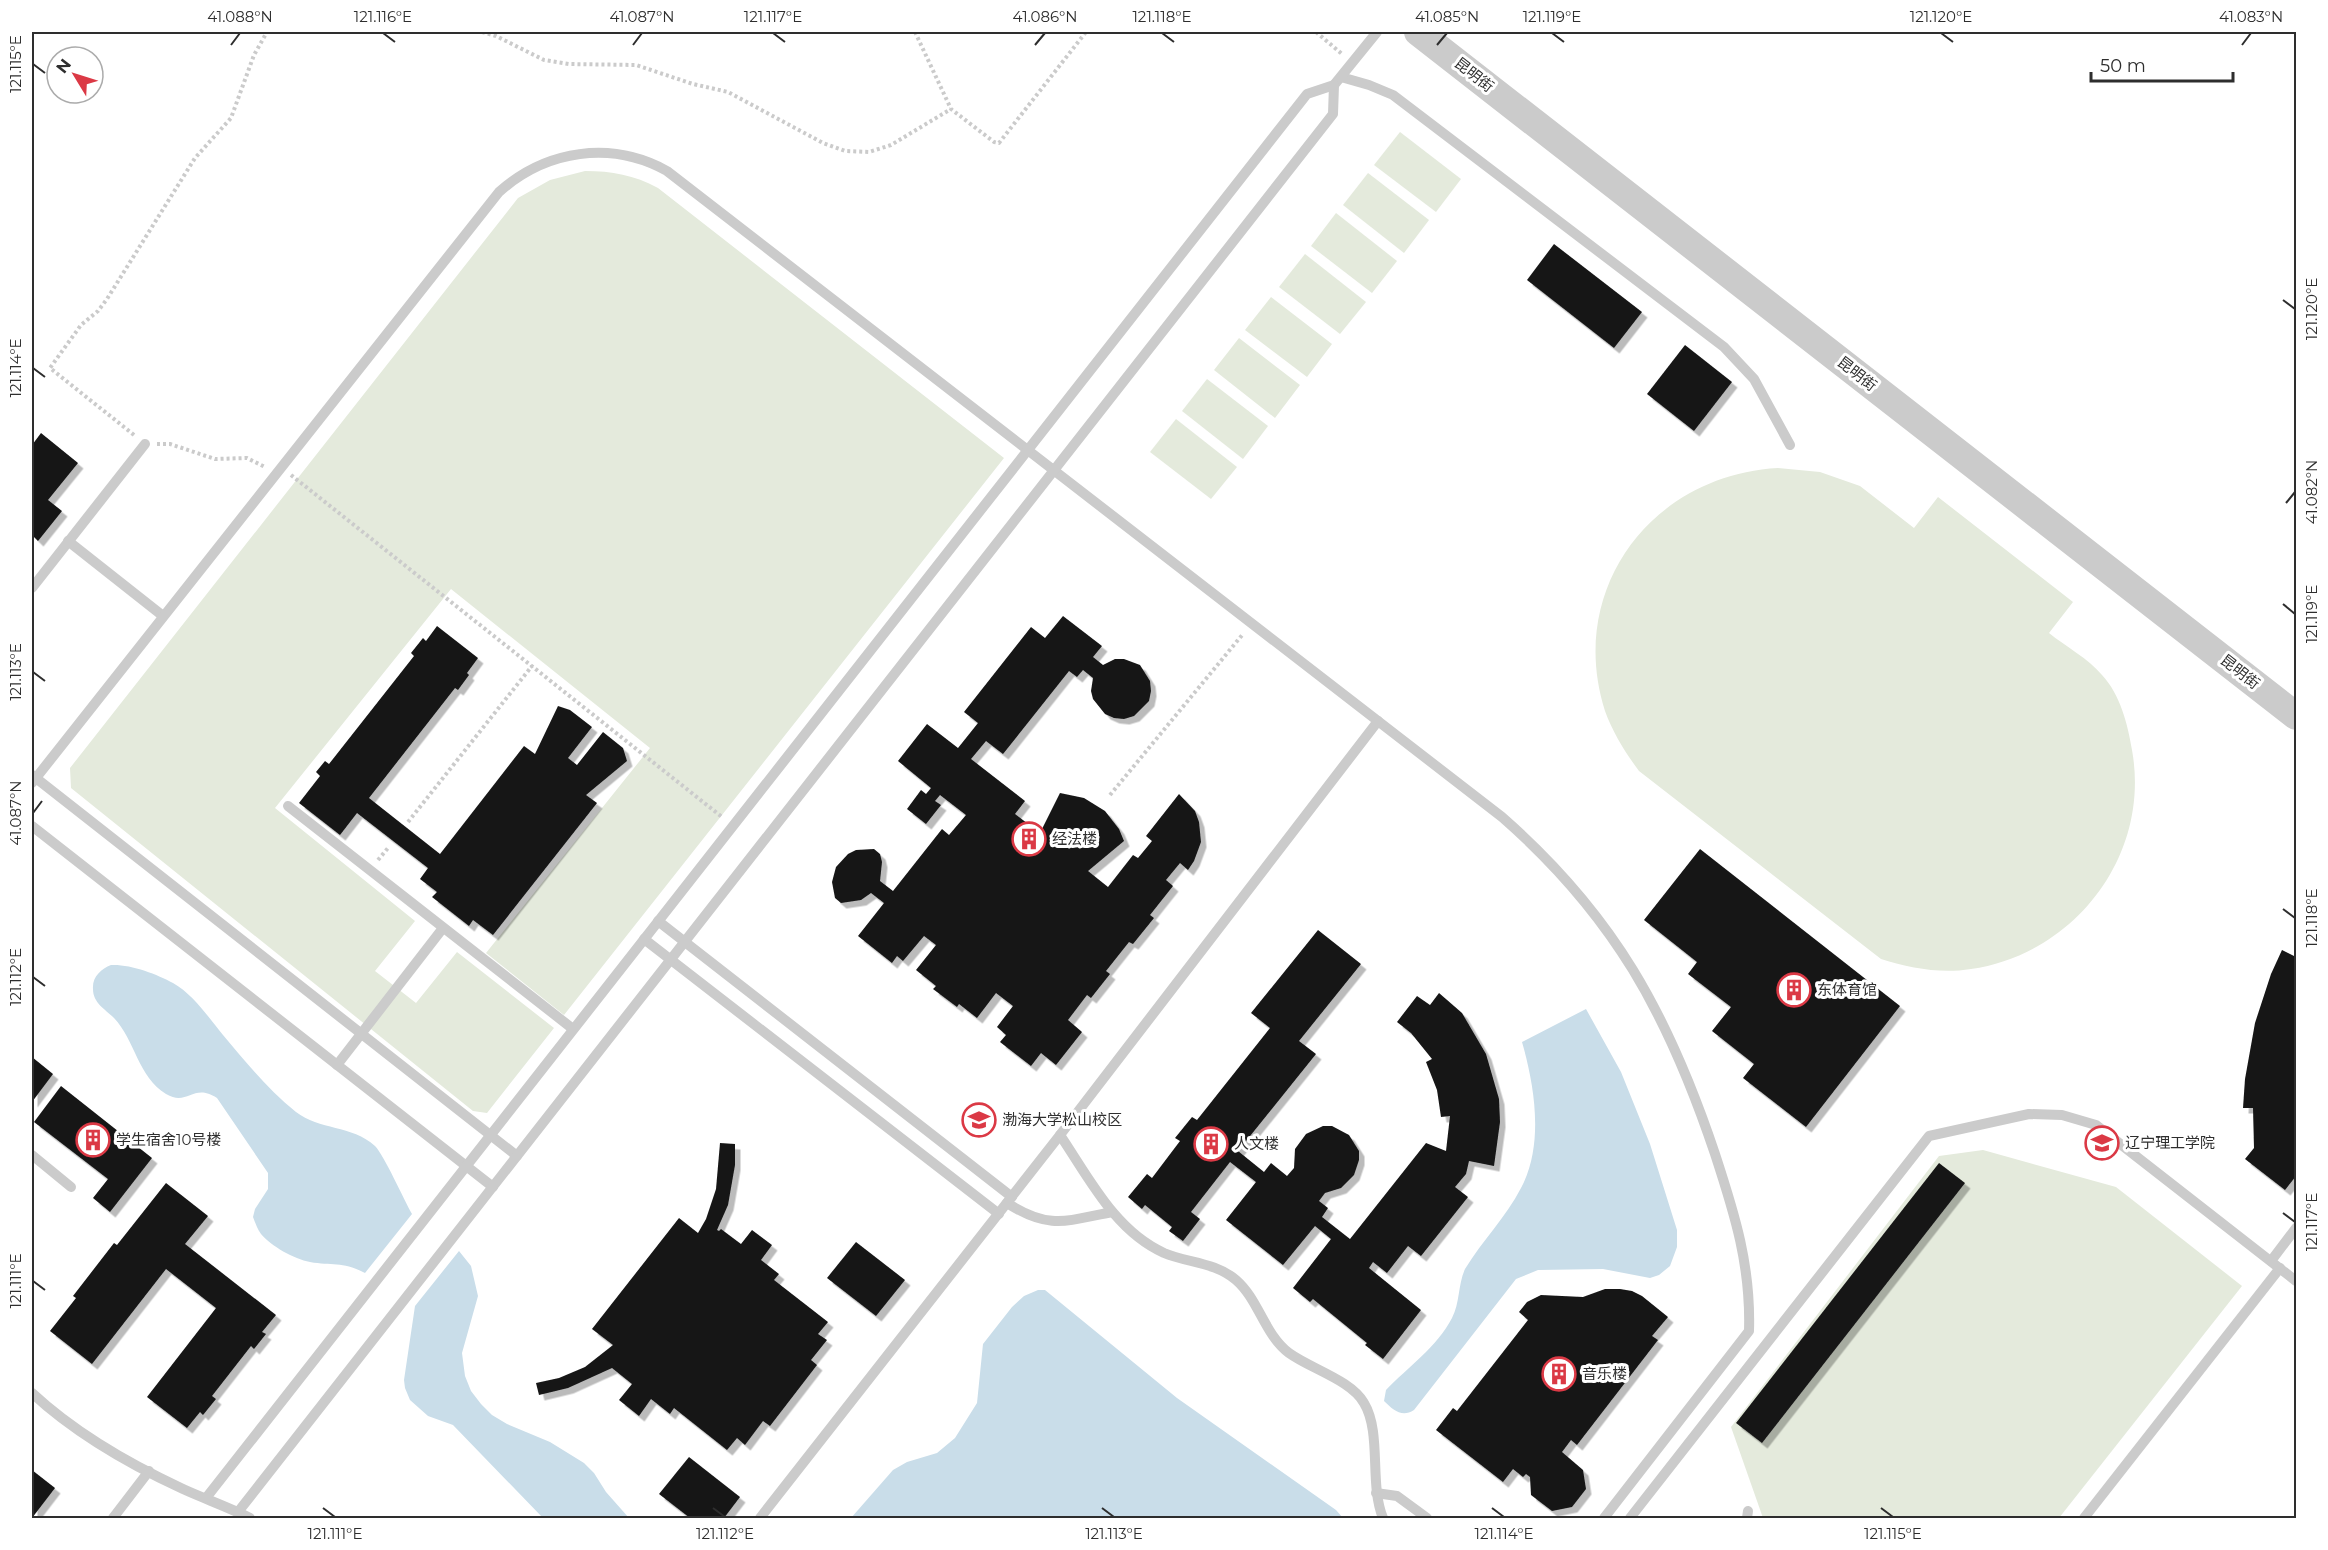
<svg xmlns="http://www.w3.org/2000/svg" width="2328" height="1550" font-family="Montserrat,'Noto Sans SC',sans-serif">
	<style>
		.green { fill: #e4eadc }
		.water { fill: #c9dde9 }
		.building { fill: #151515; filter: url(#shadow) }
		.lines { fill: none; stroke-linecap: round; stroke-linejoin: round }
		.path { stroke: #cbcbcb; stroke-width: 4; stroke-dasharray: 3 3; stroke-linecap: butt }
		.service { stroke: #cbcbcb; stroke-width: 10 }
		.tertiary { stroke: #cbcbcb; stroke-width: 28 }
		.ticks { fill: none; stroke: #2e2e2e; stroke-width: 2 }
		.labels { text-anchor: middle; stroke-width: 6; stroke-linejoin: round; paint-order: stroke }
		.street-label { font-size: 15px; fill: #2e2e2e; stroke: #fff }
		.poi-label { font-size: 15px; fill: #2e2e2e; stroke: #fff; text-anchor: start }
		.neatline { fill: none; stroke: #2e2e2e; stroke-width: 2 }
		.ticks-label { font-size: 15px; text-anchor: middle; fill: #2e2e2e }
	</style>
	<defs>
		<filter id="shadow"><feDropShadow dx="5.5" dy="5.5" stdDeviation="0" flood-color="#0004"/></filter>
	</defs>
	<rect width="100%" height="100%" fill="#fff"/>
	<g class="green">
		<path d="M1400,132L1461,179L1436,212L1374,165Z"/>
		<path d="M585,171C612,171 634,175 658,188L1004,458L564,1015L486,953L650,748L451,589L275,808L415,921L375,971L416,1003L457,952L554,1028L487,1113L473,1111L71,788L70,768L518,198L550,180Z"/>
		<path d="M1368,173L1429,220L1404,253L1343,205Z"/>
		<path d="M1336,213L1397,261L1372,293L1311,246Z"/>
		<path d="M1305,254L1366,302L1340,334L1279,287Z"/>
		<path d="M1271,297L1332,344L1307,377L1245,330Z"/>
		<path d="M1239,338L1300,385L1275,418L1214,370Z"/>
		<path d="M1207,379L1268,426L1243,459L1182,411Z"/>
		<path d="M1176,419L1237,467L1211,499L1150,452Z"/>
		<path d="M1778,468L1820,472L1860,486L1914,528L1938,497L2073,602L2049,633C2065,646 2089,659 2102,675C2120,694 2128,725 2132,750C2151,855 2075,954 1971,969C1940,974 1910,968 1881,959L1639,771C1625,752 1613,733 1605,711C1566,589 1652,475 1778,468Z"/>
		<path d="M1983,1150L2116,1187L2242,1286L2059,1518H1763L1731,1427L1939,1156Z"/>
	</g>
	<g class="water">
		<path d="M111,965C130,964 157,974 173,983C193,994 209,1018 223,1035C246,1062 268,1090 296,1112C319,1130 352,1125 375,1146C384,1155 404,1200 412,1214L365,1273C343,1261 332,1266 310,1262C294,1259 271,1246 261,1234C257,1229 255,1222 253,1217L255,1209L268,1189V1173L217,1098C193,1082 188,1107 166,1094C138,1077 135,1040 114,1018C105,1009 93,1003 93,989C92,977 101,969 111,965Z"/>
		<path d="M1586,1009L1621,1072L1650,1144L1677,1230V1247L1670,1266L1659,1275L1650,1278L1603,1269L1538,1270L1516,1279L1414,1410C1402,1418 1393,1410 1384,1401L1386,1390C1408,1367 1437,1347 1452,1318C1460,1303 1458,1284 1465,1269C1482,1241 1506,1217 1521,1188C1544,1145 1535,1087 1522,1042Z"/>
		<path d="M459,1251L471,1266L478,1296L462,1353L465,1376L471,1391L481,1404L492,1415L507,1424L550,1442L584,1463L594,1473L606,1492L629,1518H543L453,1425L428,1416L410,1400L405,1388L404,1380L415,1306Z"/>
		<path d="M1038,1290H1045L1177,1398L1336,1510L1343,1518H851L893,1470L907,1462L937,1453L955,1438L977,1403L983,1344L1012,1307L1024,1296Z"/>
	</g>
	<g class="building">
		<path d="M1554,244L1642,312L1614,348L1527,280Z"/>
		<path d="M1685,345L1732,382L1694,431L1647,394Z"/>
		<path d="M41,433L78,463L48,500L62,511L38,541L32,535V445Z"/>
		<path d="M1063,616L1102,646L1093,657L1103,665L1115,659H1124L1140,665L1150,681L1151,691L1149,701L1134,716L1124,719L1114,718L1105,714L1093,699L1091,691L1093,678L1083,670L1077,677L1069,671L1003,754L986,741L971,759L1025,801L1015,814L1040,833L1060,793L1084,798L1105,811L1119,829L1124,841L1088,871L1108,887L1133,855L1138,858L1152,841L1146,836L1179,794L1195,811L1199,822L1201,842L1194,861L1188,870L1180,863L1166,880L1173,886L1150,915L1154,918L1133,944L1129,942L1106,971L1110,974L1091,998L1087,995L1068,1020L1082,1032L1056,1065L1041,1053L1031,1066L1000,1042L1006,1035L997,1027L1013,1006L996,993L977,1018L959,1004L957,1007L933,989L936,986L916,970L936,945L924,936L903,961L897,956L892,963L858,936L884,903L871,893L861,900L841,903L835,898L832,882L836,867L848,854L856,850L874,849L880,854L882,862L880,881L893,891L942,829L949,835L966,815L940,795L935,801L941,805L926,824L907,809L921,790L926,794L931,788L898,761L927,724L958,748L978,723L964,712L1031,627L1045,638Z"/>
		<path d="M437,626L478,658L467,673L469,675L458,690L455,688L369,798L440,854L524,746L535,754L558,706L570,710L592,727L568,758L577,765L603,732L623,748L627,761L586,795L597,803L493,935L473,920L469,926L432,897L437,892L420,879L428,868L357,813L340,835L299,803L320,776L316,772L325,761L329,764L414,656L411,653L423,638L426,641Z"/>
		<path d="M1700,849L1900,1006L1806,1127L1743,1078L1754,1064L1712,1031L1731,1007L1688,974L1697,962L1644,920Z"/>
		<path d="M1318,930L1361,964L1299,1041L1316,1054L1238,1151L1264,1172L1271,1163L1287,1176L1294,1168L1295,1149L1306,1134L1323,1126H1332L1349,1135L1359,1151V1160L1354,1175L1341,1188L1325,1193L1319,1201L1328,1208L1322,1217L1350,1239L1426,1143L1446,1151L1450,1116L1441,1117L1437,1090L1426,1062L1432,1059L1411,1033L1397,1022L1417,996L1430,1005L1439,993L1462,1013L1486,1054L1499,1099L1500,1122L1494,1166L1469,1161L1466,1174L1455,1187L1468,1197L1421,1256L1408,1246L1387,1273L1373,1262L1369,1268L1421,1310L1383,1359L1365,1345L1367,1343L1313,1299L1310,1302L1293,1288L1331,1239L1315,1226L1283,1265L1226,1220L1256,1182L1230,1162L1191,1212L1200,1219L1183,1241L1169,1231L1172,1227L1145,1205L1142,1209L1128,1197L1147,1174L1152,1178L1180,1141L1175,1138L1192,1117L1197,1120L1270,1028L1251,1013Z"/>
		<path d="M2282,950L2296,957V1176L2285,1190L2245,1159L2254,1148L2253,1108H2243L2245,1079L2255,1023L2271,974Z"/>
		<path d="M32,1057L53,1074L32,1102Z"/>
		<path d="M61,1086L152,1158L110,1212L93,1198L108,1179L34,1122Z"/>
		<path d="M720,1143L735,1144V1165L728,1205L717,1230L719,1231L721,1229L741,1244L752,1230L772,1245L761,1260L779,1274L774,1280L828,1322L818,1334L827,1340L811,1360L817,1365L770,1426L763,1421L745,1445L737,1438L727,1450L674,1408L670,1414L651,1399L639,1416L619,1400L632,1384L612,1368L568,1388L539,1395L536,1383L559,1378L585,1367L613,1345L592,1329L679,1218L698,1233L706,1219L716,1189Z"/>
		<path d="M1939,1163L1965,1183L1762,1443L1736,1423Z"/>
		<path d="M166,1183L208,1216L185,1244L276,1315L262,1332L266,1334L254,1349L251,1346L212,1396L216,1399L203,1415L200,1412L187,1428L147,1397L216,1308L166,1269L92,1364L50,1331L76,1298L73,1296L114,1243L117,1245Z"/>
		<path d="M856,1242L905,1280L876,1316L827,1278Z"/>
		<path d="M1605,1289H1620L1632,1291L1642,1296L1668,1317L1652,1336L1658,1340L1577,1445L1571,1440L1562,1452L1583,1470L1586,1489L1572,1507L1552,1511L1531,1495L1530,1477L1526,1474L1523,1477L1513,1469L1503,1482L1436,1430L1453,1408L1457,1411L1528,1320L1519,1312L1527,1302L1541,1295L1583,1297Z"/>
		<path d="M689,1457L740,1497L724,1518H690L659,1494Z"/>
		<path d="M32,1470L55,1488L32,1518Z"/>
	</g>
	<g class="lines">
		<g class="path">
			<path d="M482,32L496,36L544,60L569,64L636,65L693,84L728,92L823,143L845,151L869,152L891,145L951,109"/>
			<path d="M915,32L951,109L994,142L999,143L1086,32"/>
			<path d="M1316,32L1342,54"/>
			<path d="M134,435L50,368L81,325L98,311L107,299L195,158L231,118L254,55L267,32"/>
			<path d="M157,444H170L215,459L247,458L265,467"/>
			<path d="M291,475L722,817"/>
			<path d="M1110,795L1243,634"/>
			<path d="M408,822L532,666"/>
			<path d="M378,860L388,848"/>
		</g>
		<g class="service">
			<path d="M1341,77L1369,85L1393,95L1724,347L1754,379L1790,445"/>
			<path d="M68,541L163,616"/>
			<path d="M32,588L145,444"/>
			<path d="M32,775L517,1156"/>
			<path d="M32,783L499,192C546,150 611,140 667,171L1502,817C1614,915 1668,1014 1715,1154C1735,1215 1751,1266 1749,1331L1604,1518"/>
			<path d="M288,806L573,1029"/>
			<path d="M32,826L493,1187"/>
			<path d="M658,921L1012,1197"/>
			<path d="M644,939L999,1214"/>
			<path d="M337,1065L443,928"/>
			<path d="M1060,1135C1089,1178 1115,1231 1164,1253C1188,1263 1215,1262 1236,1280C1259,1300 1264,1334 1289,1353C1311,1369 1351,1380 1364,1403C1382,1433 1369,1484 1383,1518"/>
			<path d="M32,1155L71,1187"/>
			<path d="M1007,1203C1049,1230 1066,1221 1112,1212"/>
			<path d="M2271,1261L2296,1228"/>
			<path d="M32,1393C75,1433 129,1464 183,1489C205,1499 228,1507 250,1518"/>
			<path d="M1376,1493L1397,1496L1427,1518"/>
			<path d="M206,1498L1307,94L1334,85L1377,32"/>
			<path d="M238,1512L1333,114L1334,85"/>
			<path d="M113,1518L149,1471"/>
			<path d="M760,1518L1060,1135L1378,721"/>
			<path d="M1630,1518L1929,1136L2029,1114L2062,1115L2096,1125L2296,1281"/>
			<path d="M1747,1518L1748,1511"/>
			<path d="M2084,1518L2280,1268"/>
		</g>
		<path class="tertiary" d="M1418,32L2296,716"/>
	</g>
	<path class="ticks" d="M383,33L395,42M773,33L785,42M1162,33L1174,42M1552,33L1564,42M1941,33L1953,42M231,45L240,33M633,45L642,33M1035,45L1045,33M1437,45L1447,33M2242,45L2251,33M33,64L45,73M2283,300L2295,309M33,368L45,377M2286,503L2295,492M2283,604L2295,614M33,672L45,681M33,813L42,801M2283,909L2295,918M33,977L45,986M2283,1213L2295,1222M33,1281L45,1290M323,1508L335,1517M713,1508L725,1517M1102,1508L1114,1517M1492,1508L1504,1517M1881,1508L1893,1517"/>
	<defs>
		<symbol id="building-ring" viewBox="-11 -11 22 22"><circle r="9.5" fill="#fff" stroke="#db3945" stroke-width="1.5"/><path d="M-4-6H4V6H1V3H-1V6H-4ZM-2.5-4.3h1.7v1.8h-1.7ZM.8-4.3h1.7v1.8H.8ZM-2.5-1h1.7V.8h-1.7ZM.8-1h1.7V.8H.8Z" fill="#db3945"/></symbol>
		<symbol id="university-ring" viewBox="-11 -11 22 22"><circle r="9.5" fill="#fff" stroke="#db3945" stroke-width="1.5"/><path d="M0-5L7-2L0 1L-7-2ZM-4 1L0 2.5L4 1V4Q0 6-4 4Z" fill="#db3945"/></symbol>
	</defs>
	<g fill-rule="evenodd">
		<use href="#building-ring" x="1010" y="820" width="38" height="38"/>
		<use href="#building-ring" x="1775" y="971" width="38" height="38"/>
		<use href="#university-ring" x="960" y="1101" width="38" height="38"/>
		<use href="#building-ring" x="74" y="1121" width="38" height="38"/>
		<use href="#university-ring" x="2083" y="1124" width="38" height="38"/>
		<use href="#building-ring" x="1192" y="1125" width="38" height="38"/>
		<use href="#building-ring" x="1540" y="1355" width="38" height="38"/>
	</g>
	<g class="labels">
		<g class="street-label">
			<text transform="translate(1474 75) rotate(38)" y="5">昆明街</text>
			<text transform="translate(1857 374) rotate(38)" y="5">昆明街</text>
			<text transform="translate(2240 672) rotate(38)" y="5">昆明街</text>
		</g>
		<g class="poi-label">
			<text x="1052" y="844">经法楼</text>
			<text x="1817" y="995">东体育馆</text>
			<text x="1002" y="1125">渤海大学松山校区</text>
			<text x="116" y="1145">学生宿舍10号楼</text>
			<text x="2125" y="1148">辽宁理工学院</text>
			<text x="1234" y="1149">人文楼</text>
			<text x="1582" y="1379">音乐楼</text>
		</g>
	</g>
	<rect width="2328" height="1550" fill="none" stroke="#ffffff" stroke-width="66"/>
	<g transform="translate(75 75) rotate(308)"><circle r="28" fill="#ffffff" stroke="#ababab" stroke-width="1.5"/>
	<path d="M0-4.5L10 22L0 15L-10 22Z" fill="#db3945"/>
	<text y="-9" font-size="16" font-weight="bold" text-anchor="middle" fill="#2e2e2e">N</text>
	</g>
	<path d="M2091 72v9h142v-9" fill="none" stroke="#2e2e2e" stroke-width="3"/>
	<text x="2100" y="72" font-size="18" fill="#2e2e2e" stroke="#ffffff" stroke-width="4.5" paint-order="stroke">50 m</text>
	<rect x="33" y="33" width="2262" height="1484" class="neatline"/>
	<g class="ticks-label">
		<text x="240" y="22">41.088°N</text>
		<text x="383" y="22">121.116°E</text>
		<text x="642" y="22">41.087°N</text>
		<text x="773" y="22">121.117°E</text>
		<text x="1045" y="22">41.086°N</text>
		<text x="1162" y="22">121.118°E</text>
		<text x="1447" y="22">41.085°N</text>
		<text x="1552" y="22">121.119°E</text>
		<text x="1941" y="22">121.120°E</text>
		<text x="2251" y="22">41.083°N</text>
		<text transform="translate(16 64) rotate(-90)" y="5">121.115°E</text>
		<text transform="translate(2312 309) rotate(-90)" y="5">121.120°E</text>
		<text transform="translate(16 368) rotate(-90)" y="5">121.114°E</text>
		<text transform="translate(2312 492) rotate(-90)" y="5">41.082°N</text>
		<text transform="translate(2312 614) rotate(-90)" y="5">121.119°E</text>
		<text transform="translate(16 672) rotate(-90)" y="5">121.113°E</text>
		<text transform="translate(16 813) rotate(-90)" y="5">41.087°N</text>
		<text transform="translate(2312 918) rotate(-90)" y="5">121.118°E</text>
		<text transform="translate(16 977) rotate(-90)" y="5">121.112°E</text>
		<text transform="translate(2312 1222) rotate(-90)" y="5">121.117°E</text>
		<text transform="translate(16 1281) rotate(-90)" y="5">121.111°E</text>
		<text x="335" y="1539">121.111°E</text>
		<text x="725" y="1539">121.112°E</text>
		<text x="1114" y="1539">121.113°E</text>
		<text x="1504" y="1539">121.114°E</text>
		<text x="1893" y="1539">121.115°E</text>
	</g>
</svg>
